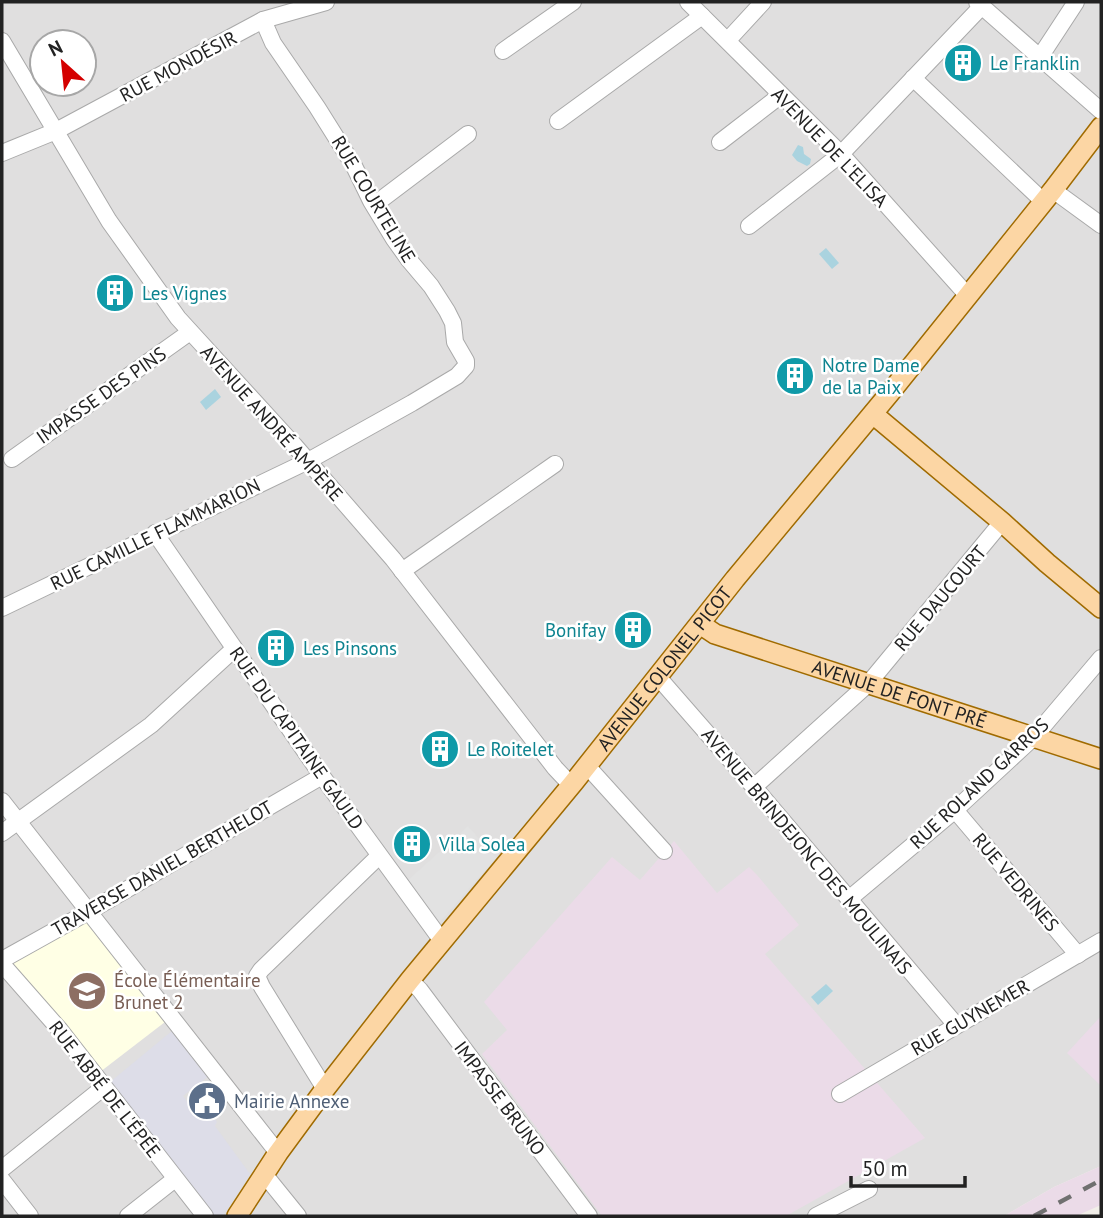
<svg xmlns="http://www.w3.org/2000/svg" width="1103" height="1218" font-family="'PT Sans',sans-serif">
	<style>
		.residential { fill: #e0dfdf; fill-rule: evenodd }
		.industrial { fill: #ebdbe8 }
		.education { fill: #ffffe5 }
		.parking { fill: #e2e2e2 }
		.plaza { fill: #dddde8 }
		.water { fill: #aad3df }
		.lines { fill: none; stroke-linecap: round; stroke-linejoin: round }
		.minor-casing { stroke: #a9a9a9; stroke-width: 18 }
		.major-casing { stroke: #a06b00; stroke-width: 22 }
		.minor { stroke: #fff; stroke-width: 16 }
		.major { stroke: #fcd6a4; stroke-width: 19 }
		.rail { stroke: #707070; stroke-width: 4.5; stroke-dasharray: 14 14; stroke-linecap: butt }
		.labels { text-anchor: middle; stroke-width: 5; stroke-linejoin: round; paint-order: stroke }
		.culture-label { font-size: 19px; fill: #0d838f; stroke: #fff; text-anchor: start }
		.street-label { font-size: 19px; fill: #222; stroke: #fff }
		.education-label { font-size: 19px; fill: #785e54; stroke: #fff; text-anchor: start }
		.service-label { font-size: 19px; fill: #4e5e75; stroke: #fff; text-anchor: start }
	</style>
	<rect width="100%" height="100%" fill="#f2efe9"/>
	<path class="residential" d="M2,2H1101V1166L1054,1187L1004,1216H2ZM42,42H84V84H42Z"/>
	<g class="industrial">
		<path d="M674,841L717,893L749,867L757,875L799,925L765,954L925,1138L786,1216H602L482,1054L507,1030L484,1002L612,857L640,880Z"/>
		<path d="M1101,1016V1086L1067,1053Z"/>
		<path d="M1101,1166V1205L1076,1216H1004L1054,1187Z"/>
	</g>
	<path class="education" d="M86,921L165,1022L100,1072L10,965Z"/>
	<path class="parking" d="M468,826L496,858L440,922L408,880Z"/>
	<path class="plaza" d="M178,1026L215,1071L183,1096L197,1115L205,1110L208,1115L211,1113L217,1122L215,1126L250,1174L223,1216H205L104,1087Z"/>
	<g class="water">
		<path d="M798,145L803,147L804,154L811,159L810,164L807,166L797,161L792,155Z"/>
		<path d="M826,248L839,263L832,269L819,254Z"/>
		<path d="M215,389L221,397L206,410L200,402Z"/>
		<path d="M826,984L833,991L818,1005L811,997Z"/>
	</g>
	<g class="lines">
		<defs>
			<g id="minor">
				<path d="M688,2L841,154L968,296"/>
				<path d="M977,2L1101,111"/>
				<path d="M728,40L763,2"/>
				<path d="M2,41L109,221L178,318L294,445L393,559L555,768L571,785"/>
				<path d="M503,51L573,2"/>
				<path d="M1040,57L1076,2"/>
				<path d="M913,78L1044,202"/>
				<path d="M558,121L702,16"/>
				<path d="M720,142L781,95"/>
				<path d="M2,153L56,131L263,20L326,2"/>
				<path d="M1053,190L1101,225"/>
				<path d="M374,205L468,134"/>
				<path d="M749,226L841,154L982,6"/>
				<path d="M12,459L190,332"/>
				<path d="M155,533L322,776L442,941"/>
				<path d="M402,571L555,464"/>
				<path d="M2,608L308,461L412,403L457,376L466,366V361L455,342L453,323L447,311L431,286L409,260L394,239L371,201L354,166L317,107L273,43L263,20"/>
				<path d="M658,677L754,787L956,1025"/>
				<path d="M587,766L664,851"/>
				<path d="M754,787L868,684L1002,522"/>
				<path d="M2,801L278,1153"/>
				<path d="M955,810L1078,955"/>
				<path d="M2,833L151,725L234,649"/>
				<path d="M849,899L955,810L1034,737L1101,658"/>
				<path d="M2,960L88,912L322,776"/>
				<path d="M2,964L60,1030L205,1216"/>
				<path d="M410,980L420,990L589,1216"/>
				<path d="M325,1089L262,987L257,976L261,970L379,856"/>
				<path d="M840,1094L1101,941"/>
				<path d="M2,1169L104,1087"/>
				<path d="M264,1174L298,1216"/>
				<path d="M2,1180L30,1216"/>
				<path d="M128,1216L175,1179"/>
				<path d="M816,1216L869,1189"/>
			</g>
			<g id="major">
				<path d="M873,414L1002,522L1047,563L1101,608"/>
				<path id="s1" d="M700,624L715,634L1101,759"/>
				<path id="s2" d="M237,1216L278,1153L325,1089L410,980L574,782L735,579L889,394L1053,190L1101,127"/>
			</g>
		</defs>
		<use href="#minor" class="minor-casing"/>
		<use href="#major" class="major-casing"/>
		<use href="#minor" class="minor"/>
		<use href="#major" class="major"/>
		<path class="rail" d="M1034,1216L1101,1180"/>
	</g>
	<defs>
		<symbol id="building-disc" viewBox="-11 -11 22 22"><circle r="9.5" fill="#0f9aa8" stroke="#fff"/><path d="M-4-6H4V6H1V3H-1V6H-4ZM-2.5-4.3h1.7v1.8h-1.7ZM.8-4.3h1.7v1.8H.8ZM-2.5-1h1.7V.8h-1.7ZM.8-1h1.7V.8H.8Z" fill="#fff"/></symbol>
		<symbol id="school-disc" viewBox="-11 -11 22 22"><circle r="9.5" fill="#8d6e63" stroke="#fff"/><path d="M0-5L7-2L0 1L-7-2ZM-4 1L0 2.5L4 1V4Q0 6-4 4Z" fill="#fff"/></symbol>
		<symbol id="civic-disc" viewBox="-11 -11 22 22"><circle r="9.5" fill="#5c6f8a" stroke="#fff"/><path d="M-.6-6.5H3V-4.5H.6V-3L4-1V1h2V6H-6V1h2V-1L-.6-3ZM-1.2 2.5V6h2.4V2.5Z" fill="#fff"/></symbol>
	</defs>
	<g fill-rule="evenodd">
		<use href="#building-disc" x="941" y="41" width="44" height="44"/>
		<use href="#building-disc" x="93" y="271" width="44" height="44"/>
		<use href="#building-disc" x="773" y="354" width="44" height="44"/>
		<use href="#building-disc" x="611" y="608" width="44" height="44"/>
		<use href="#building-disc" x="254" y="626" width="44" height="44"/>
		<use href="#building-disc" x="418" y="727" width="44" height="44"/>
		<use href="#building-disc" x="390" y="822" width="44" height="44"/>
		<use href="#school-disc" x="65" y="969" width="44" height="44"/>
		<use href="#civic-disc" x="185" y="1079" width="44" height="44"/>
	</g>
	<g class="labels">
		<g class="culture-label">
			<text x="990" y="70">Le Franklin</text>
			<text x="142" y="300">Les Vignes</text>
			<text x="822" y="372">Notre Dame<tspan x="822" dy="22">de la Paix</tspan></text>
			<text x="606" y="637" text-anchor="end">Bonifay</text>
			<text x="303" y="655">Les Pinsons</text>
			<text x="467" y="756">Le Roitelet</text>
			<text x="439" y="851">Villa Solea</text>
		</g>
		<g class="street-label">
			<text transform="translate(178 66) rotate(-28)" y="7">RUE MONDÉSIR</text>
			<text transform="translate(830 147) rotate(46)" y="7">AVENUE DE L'ELISA</text>
			<text transform="translate(374 199) rotate(59)" y="7">RUE COURTELINE</text>
			<text transform="translate(101 395) rotate(-35)" y="7">IMPASSE DES PINS</text>
			<text transform="translate(272 423) rotate(48)" y="7">AVENUE ANDRÉ AMPÈRE</text>
			<text transform="translate(155 534) rotate(-26)" y="7">RUE CAMILLE FLAMMARION</text>
			<text transform="translate(940 598) rotate(-50)" y="7">RUE DAUCOURT</text>
			<text dy="7" stroke="none"><textPath href="#s2" startOffset="695">AVENUE COLONEL PICOT</textPath></text>
			<text dy="7" stroke="none"><textPath href="#s1" startOffset="212">AVENUE DE FONT PRÉ</textPath></text>
			<text transform="translate(297 738) rotate(55)" y="7">RUE DU CAPITAINE GAULD</text>
			<text transform="translate(979 783) rotate(-43)" y="7">RUE ROLAND GARROS</text>
			<text transform="translate(807 851) rotate(50)" y="7">AVENUE BRINDEJONC DES MOULINAIS</text>
			<text transform="translate(162 868) rotate(-30)" y="7">TRAVERSE DANIEL BERTHELOT</text>
			<text transform="translate(1016 882) rotate(50)" y="7">RUE VEDRINES</text>
			<text transform="translate(970 1017) rotate(-30)" y="7">RUE GUYNEMER</text>
			<text transform="translate(105 1089) rotate(52)" y="7">RUE ABBÉ DE L'ÉPÉE</text>
			<text transform="translate(500 1098) rotate(53)" y="7">IMPASSE BRUNO</text>
		</g>
		<g class="education-label">
			<text x="114" y="987">École Élémentaire<tspan x="114" dy="22">Brunet 2</tspan></text>
		</g>
		<g class="service-label">
			<text x="234" y="1108">Mairie Annexe</text>
		</g>
	</g>
	<rect width="1103" height="1218" fill="none" stroke="#222222" stroke-width="7"/>
	<g transform="translate(63 63) rotate(333)"><circle r="33" fill="#ffffff" stroke="#a7a7a7" stroke-width="2"/>
	<path d="M0-5L12 26L0 18L-12 26Z" fill="#d40000"/>
	<text y="-10" font-size="19" font-weight="bold" text-anchor="middle" fill="#222222">N</text>
	</g>
	<path d="M851 1176v10h114v-10" fill="none" stroke="#222222" stroke-width="3.5"/>
	<text x="862" y="1176" font-size="21" fill="#222222" stroke="#ffffff" stroke-width="5" paint-order="stroke">50 m</text>
</svg>
